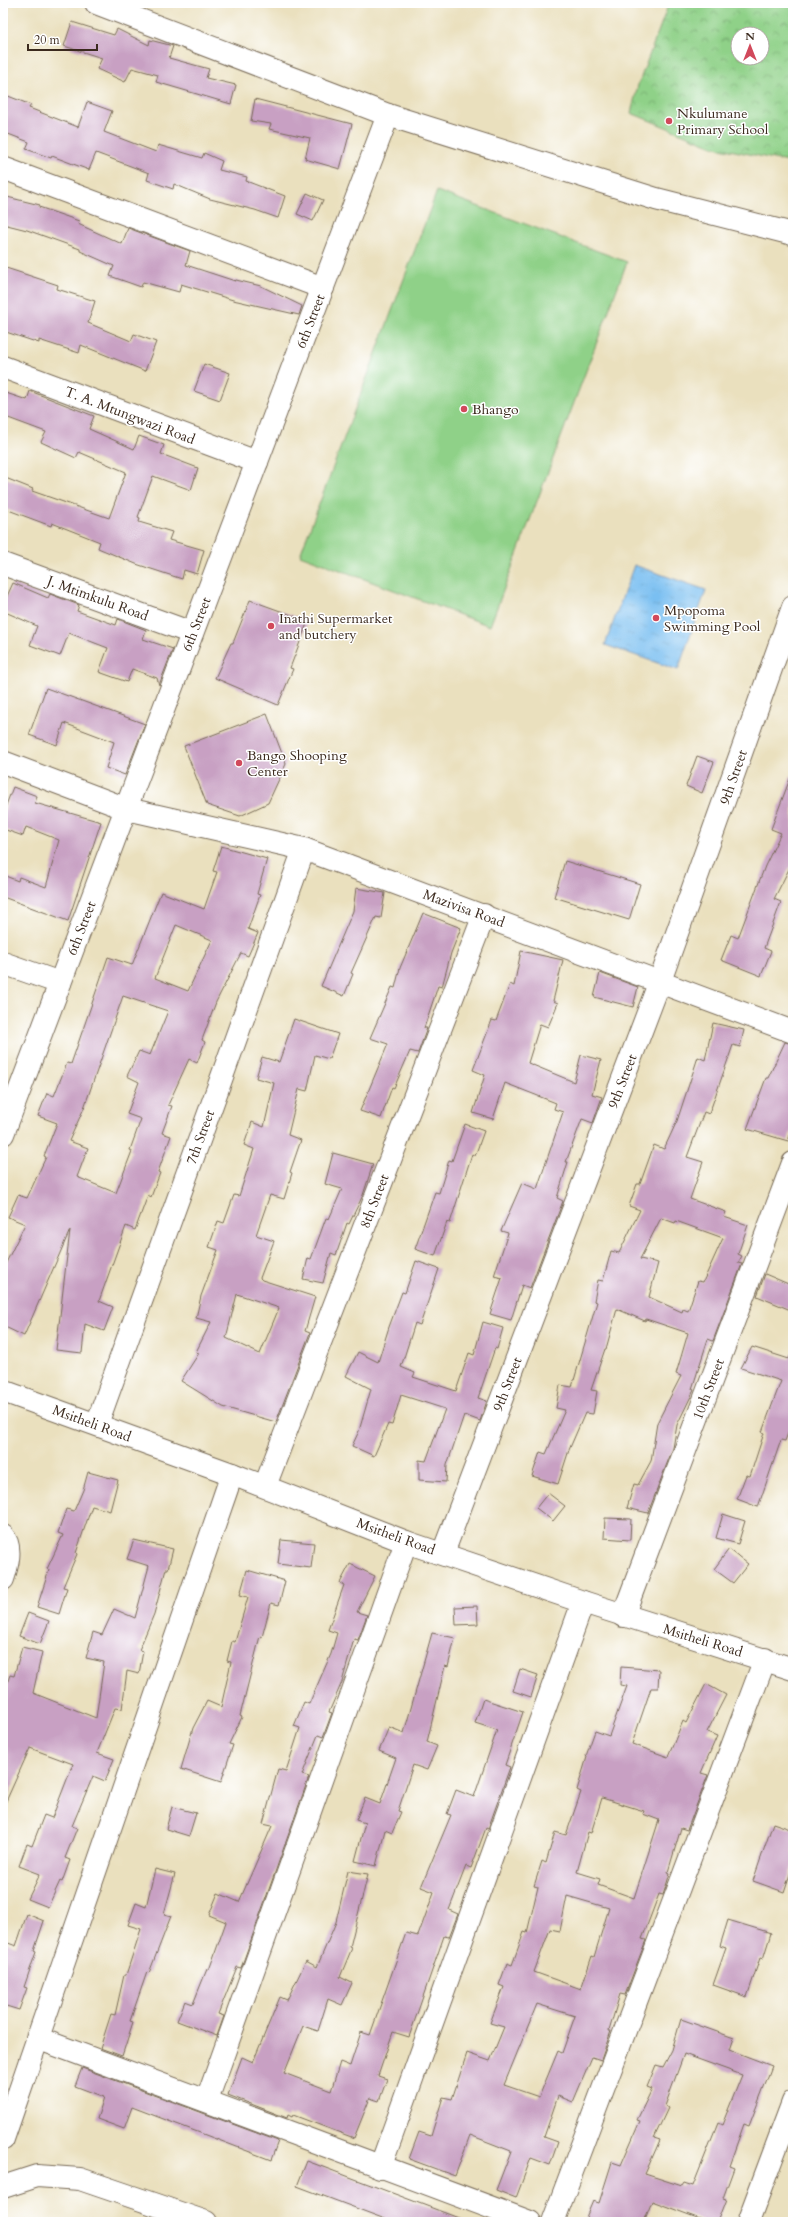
<svg xmlns="http://www.w3.org/2000/svg" width="796" height="2225" font-family="Cardo,serif">
	<style>
		.park { fill: url(#park-crowns); stroke: #657e53; fill-rule: evenodd }
		.garden { fill: #8fd188; stroke: #657e53 }
		.water { fill: url(#water-ripples); stroke: #5a7488 }
		.building { fill: #c8a0c3; fill-rule: evenodd }
		.lines { fill: none; stroke-linecap: round; stroke-linejoin: round }
		.minor-casing { stroke: #786a56; stroke-width: 24 }
		.minor { stroke: #fff; stroke-width: 22 }
		.poi-dot { fill: #d1495b; stroke: #fff; stroke-width: 1.5 }
		.labels { text-anchor: middle; stroke-width: 3; stroke-linejoin: round; paint-order: stroke }
		.poi-label { font-size: 14px; fill: #3b2a1e; stroke: #fff; text-anchor: start }
		.street-label { font-size: 14px; fill: #3b2a1e; stroke: #fff }
	</style>
	<defs>
		<pattern id="park-crowns" width="20" height="18" patternUnits="userSpaceOnUse"><rect width="20" height="18" fill="#8fd188"/><path d="M2 6a3 3 0 1 1 6 0M12 15a3 3 0 1 1 6 0" fill="none" stroke="#76aa6f"/></pattern>
		<pattern id="water-ripples" width="26" height="14" patternUnits="userSpaceOnUse"><rect width="26" height="14" fill="#7abff1"/><path d="M2 4q2-2 4 0t4 0M15 11q2-2 4 0t4 0" fill="none" stroke="#6aa4ce"/></pattern>
	</defs>
	<rect width="100%" height="100%" fill="#fff"/>
	<filter id="ink" filterUnits="userSpaceOnUse"><feTurbulence type="fractalNoise" baseFrequency=".025" numOctaves="2"/><feDisplacementMap in="SourceGraphic" scale="8" xChannelSelector="R" yChannelSelector="G"/><feConvolveMatrix kernelMatrix="1 2 1 2 8 2 1 2 1" color-interpolation-filters="sRGB"/></filter>
	<filter id="wash" filterUnits="userSpaceOnUse"><feTurbulence type="fractalNoise" baseFrequency=".012" numOctaves="4" result="noise"/><feDisplacementMap in="SourceGraphic" scale="16" xChannelSelector="R" yChannelSelector="G"/><feGaussianBlur stdDeviation="0.9" result="paint"/><feColorMatrix in="noise" values="0 0 0 0 0 0 0 0 0 0 0 0 0 0 0 0 0 1.4 0 .05"/><feComposite in="paint" operator="in"/></filter>
	<g filter="url(#wash)">
		<rect width="100%" height="100%" fill="#eae0be"/>
		<path class="park" d="M669,3H793V163L715,147L631,113L638,85ZM738,34H762V58H738Z"/>
		<path class="garden" d="M437,191L627,262L490,626L300,555Z"/>
		<path class="water" d="M634,565L706,590L678,670L605,645Z"/>
		<g id="blocks">
			<g class="building">
				<path d="M72,22L114,35L117,29L149,45L150,40L173,46L169,58L209,69L206,78L236,85L231,104L156,82L158,75L132,68L125,82L97,69L102,58L64,46Z"/>
				<path d="M3,94L31,105L29,108L78,127L87,102L112,111L104,132L156,152L158,145L202,158L204,153L222,161L219,170L247,177L246,181L285,196L278,218L255,210L210,199L174,184L173,189L147,180L149,173L96,153L89,170L52,156L51,158L26,149L29,142L3,132Z"/>
				<path d="M255,99L352,124L340,169L305,159L310,138L269,129L271,124L251,121Z"/>
				<path d="M307,193L323,200L313,221L297,214Z"/>
				<path d="M3,196L40,205L39,207L79,221L78,224L122,244L128,228L190,251L186,265L235,281L236,280L261,286L302,306L299,315L233,300L181,284L179,292L143,282L141,287L110,276L114,266L80,251V249L27,230L3,224Z"/>
				<path d="M3,267L58,285L57,289L95,301L88,323L131,341L134,334L156,342L145,371L81,345L79,353L39,340V343L3,331Z"/>
				<path d="M204,364L230,373L220,400L194,391Z"/>
				<path d="M30,391L94,416L89,429L134,449L139,436L164,445L161,454L198,468L191,490L153,476L138,517L140,518L139,522L172,532L169,540L204,550L197,574L184,570L182,579L136,564L98,548L100,542L52,523L51,526L3,508V477L33,489L32,491L109,518L126,472L79,452L76,458L41,442L46,432L3,416V392L27,400Z"/>
				<path d="M13,583L48,598L50,594L79,605L77,611L116,625L118,619L146,630L143,639L173,649L159,685L157,678L132,669L127,682L99,672L108,648L69,633L60,656L30,645L37,626L3,611V605Z"/>
				<path d="M250,600L308,621L290,668L293,669L278,705L215,678L231,643H233Z"/>
				<path d="M46,688L145,724L125,775L106,768L114,742L64,723L57,745L29,735Z"/>
				<path d="M267,714L286,764L268,803L240,816L207,805L184,746Z"/>
				<path d="M697,756L714,762L702,793L686,786Z"/>
				<path d="M791,776H793V861L774,899L781,902L764,948L771,951L761,976L721,960L731,935L738,938L765,866L781,833L771,829Z"/>
				<path d="M13,787L37,796L35,803L101,822L68,921L3,897V875L18,881L19,877L46,887L59,840L26,827L23,836L3,829V813Z"/>
				<path d="M221,846L267,859L257,894L260,895L248,929L258,933L248,956L241,953L216,1002L202,1040L205,1042L197,1063L189,1059L168,1105L172,1106L162,1133L171,1136L158,1172L160,1173L151,1197L148,1195L135,1230L126,1226L99,1301L113,1307L104,1331L85,1324L82,1353L56,1350L70,1230L24,1336L3,1326V1269L25,1224L8,1217L18,1195L27,1198L46,1157L44,1156L57,1123L38,1116L47,1093L54,1096L67,1063L71,1064L108,957L132,965L161,892L204,909L217,872L213,871ZM176,925L212,940L188,991L155,978ZM123,996L168,1011L150,1055L139,1051L127,1076L139,1082L127,1114L141,1119L130,1150L132,1151L116,1193L77,1177L88,1148L69,1141L84,1108Z"/>
				<path d="M565,861L640,884L629,920L554,897Z"/>
				<path d="M356,888L385,893L381,918L376,917L351,973L353,974L344,996L321,986L353,911Z"/>
				<path d="M423,913L461,928L451,953L442,987L438,986L424,1028H427L418,1053L410,1051L394,1088L392,1087L381,1118L360,1111L388,1044L370,1038L392,987L395,988L400,968Z"/>
				<path d="M521,951L563,960L553,1001L558,1003L548,1027L540,1024L528,1063L574,1082L581,1055L601,1060L592,1094L602,1097L593,1123L582,1119L566,1162H568L557,1198L563,1201L530,1288L522,1285L511,1320L490,1314L502,1278L494,1276L508,1233L501,1231L522,1183L537,1189L563,1112L554,1109L556,1103L505,1083L493,1119L473,1113L485,1075L473,1070L492,1020L496,1021L510,984L514,986Z"/>
				<path d="M600,973L638,987L633,1007L594,997Z"/>
				<path d="M294,1019L338,1034L329,1059L315,1055L307,1091L299,1089L288,1135L301,1140L290,1172L292,1173L284,1199L270,1195L256,1235L274,1241L260,1278L262,1280L315,1297L305,1331L310,1333L276,1422L223,1407L181,1381L199,1353L196,1352L211,1322L196,1318L201,1296L218,1250L209,1247L218,1221L224,1223L234,1195L239,1196L254,1149L244,1145L252,1122L264,1127L274,1083L256,1078L262,1057L279,1062ZM237,1294L279,1308L260,1354L226,1338Z"/>
				<path d="M713,1023L744,1030L740,1047L733,1045L709,1114L704,1112L687,1157L703,1162L690,1199L726,1212L724,1217L748,1225L738,1254L742,1256L738,1263L742,1264L713,1341L708,1339L692,1389L694,1390L677,1425L673,1448L648,1513L627,1508L634,1484L638,1485L651,1461L657,1423L681,1376L676,1374L688,1333L646,1319L645,1321L617,1309L606,1349H605L591,1390L597,1391L593,1414L585,1413L569,1450L558,1484L532,1476L540,1452L546,1454L565,1410L556,1408L560,1385L572,1387L597,1302L594,1301L598,1280L603,1281L611,1251L619,1253L640,1210L629,1206L637,1184H640L654,1145L664,1149L677,1121L698,1057L705,1060ZM661,1218L675,1223L676,1221L723,1238L703,1282L698,1281L688,1311L683,1309L682,1312L649,1297L658,1263L640,1259Z"/>
				<path d="M785,1042L793,1044V1126L788,1141L747,1129L766,1078H768Z"/>
				<path d="M465,1124L484,1131L475,1156L472,1154L450,1223L447,1222L435,1256L415,1249L435,1192L439,1193L449,1160L452,1161Z"/>
				<path d="M333,1153L373,1164L363,1195L349,1224L347,1223L336,1255L331,1253L323,1283L303,1279L308,1258L311,1259L326,1218L329,1219L342,1189L325,1184Z"/>
				<path d="M416,1261L439,1269L420,1325L415,1323L401,1367L415,1373L413,1377L456,1391L469,1353L474,1355L483,1322L503,1328L497,1349L495,1348L478,1398L487,1401L480,1421L464,1415L447,1465L446,1482L419,1480V1460L426,1461L445,1409L401,1395L392,1425L388,1424L374,1456L352,1446L359,1431L371,1389L346,1376L358,1352L378,1362L389,1327L402,1292L405,1293Z"/>
				<path d="M765,1274L793,1286V1311L757,1296Z"/>
				<path d="M752,1347L789,1359L791,1354H793V1420L785,1441L781,1440L758,1507L737,1499L746,1475L750,1476L764,1433L762,1432L781,1381L741,1368Z"/>
				<path d="M88,1472L118,1480L110,1511L92,1506L76,1553L77,1554L63,1587L67,1588L59,1614L37,1607L49,1570L47,1569L63,1535L58,1533L66,1509L74,1511L83,1490Z"/>
				<path d="M548,1493L565,1506L553,1521L536,1508Z"/>
				<path d="M723,1514L745,1521L738,1544L716,1538Z"/>
				<path d="M605,1518L631,1519L630,1540L604,1538Z"/>
				<path d="M134,1540L173,1549L168,1569H166L154,1614L139,1650L143,1651L139,1674L127,1671L122,1709L115,1708L97,1753L114,1759L105,1781L93,1776L72,1826L77,1828L65,1858L70,1860L62,1882L60,1881L48,1907L28,1899L40,1874L19,1866L27,1844L32,1846L44,1815L52,1818L73,1764L30,1748L3,1808V1695L10,1675L14,1676L22,1647L42,1652L33,1693L96,1718L104,1662L86,1658L93,1632L102,1635L114,1609L135,1618L149,1566L127,1559Z"/>
				<path d="M281,1540L314,1543L311,1568L278,1564Z"/>
				<path d="M729,1549L748,1564L733,1583L714,1569Z"/>
				<path d="M350,1564L375,1576L357,1612L367,1615L358,1640L354,1639L342,1682L329,1712L332,1713L323,1737L318,1735L302,1775L309,1777L241,1968L237,1967L218,2014L224,2016L217,2036L177,2021L185,2001L193,2004L207,1969L209,1970L226,1922L209,1915L218,1893L239,1902L272,1826L263,1824L278,1769L286,1771L300,1728L294,1726L304,1702L309,1704L331,1654L337,1633L328,1630L344,1585L340,1583Z"/>
				<path d="M247,1570L285,1581L279,1605L271,1603L262,1637L260,1636L240,1716L242,1717L229,1744L233,1745L221,1782L181,1769L193,1728L207,1701L221,1707L231,1662L227,1661L232,1641L235,1642L248,1597L240,1595Z"/>
				<path d="M477,1606L478,1624L456,1625L455,1607Z"/>
				<path d="M28,1613L49,1621L40,1644L19,1636Z"/>
				<path d="M432,1633L455,1638L448,1667L445,1666L427,1742L437,1746L427,1770L413,1765L398,1811L401,1812L392,1833L385,1830L376,1866L355,1861L365,1823L356,1820L365,1798L380,1804L396,1758L379,1751L389,1727L404,1733Z"/>
				<path d="M621,1667L659,1670L658,1688H651L632,1744L668,1757L683,1721L686,1723L706,1684L726,1695L707,1732L717,1736L701,1773L708,1775L687,1830L681,1828L668,1872L670,1873L666,1886L663,1895L659,1894L642,1939L646,1940L625,1995L620,1994L609,2031H611L601,2060L592,2057L573,2102L558,2096L544,2137L558,2142L550,2165L531,2158L516,2198L496,2190L511,2151L470,2135L455,2176L409,2159L419,2132L431,2136L443,2097L452,2099L467,2053L490,2061L504,2027L490,2023L504,1987L499,1985L507,1963L512,1965L524,1932L527,1933L538,1887L534,1886L542,1861L546,1863L555,1832L566,1835L581,1792L577,1790L587,1757L586,1756L595,1731L609,1736L627,1686L620,1685ZM602,1798L644,1811L643,1814L659,1820L634,1898L598,1885L600,1879L577,1872L588,1832L591,1833ZM567,1896L609,1908L594,1957L592,1956L581,1989L534,1972L550,1929L560,1931ZM537,2004L575,2016L562,2053L558,2051L539,2097L504,2085Z"/>
				<path d="M520,1669L538,1675L531,1697L513,1691Z"/>
				<path d="M483,1699L523,1712L505,1765L510,1767L488,1829L486,1828L471,1868L466,1866L449,1910L458,1914L449,1937L444,1936L409,2037L393,2032L378,2076L387,2079L379,2101L370,2098L354,2138L293,2115L292,2117L288,2115L287,2118L228,2095L242,2057L253,2062L280,1997L287,2000L306,1961L317,1967L336,1922L348,1871L368,1874L350,1947L352,1948L340,1977L352,1983L342,2005L328,1999L318,2031L303,2026L284,2073L331,2091L340,2062L350,2066L361,2032L370,2035L406,1933L418,1936L434,1892L421,1887L451,1815L447,1814L456,1790L474,1797L497,1730L475,1723Z"/>
				<path d="M172,1807L196,1813L189,1836L166,1829Z"/>
				<path d="M773,1823L793,1830V1865L784,1892L753,1881Z"/>
				<path d="M155,1869L175,1874L164,1914L171,1916L149,1973L147,1972L130,2021L133,2022L122,2056L100,2048L111,2014L115,2015L124,1975H126L141,1929L128,1925L136,1903L146,1907Z"/>
				<path d="M27,1914L44,1921L34,1951L36,1952L24,1987L27,1988L19,2010L3,2005V1941L16,1946Z"/>
				<path d="M728,1920L771,1933L763,1959L760,1958L747,1997L713,1985L726,1948L720,1946Z"/>
				<path d="M681,2019L734,2038L730,2050L772,2066L749,2126L744,2124L729,2166L734,2168L723,2198L726,2199L717,2222H708L652,2201L644,2222H584L593,2201L599,2203L612,2162L621,2165L640,2121L637,2120L652,2089L647,2087L656,2065L663,2067L672,2050ZM684,2054L742,2075L722,2125L718,2123L693,2186L684,2183L682,2186L645,2174L660,2140L654,2138L668,2108L665,2106Z"/>
				<path d="M82,2068L278,2141L271,2160L132,2107L124,2129L97,2119L104,2097L75,2086Z"/>
				<path d="M307,2161L464,2220V2222H393L297,2186Z"/>
			</g>
		</g>
	</g>
	<g filter="url(#ink)">
		<use href="#blocks" fill-opacity="0" stroke="#786a56" stroke-width="1"/>
		<g class="lines">
			<defs>
				<g id="minor">
					<path d="M96,3L388,115L656,199L793,234"/>
					<path d="M3,168L323,288"/>
					<path d="M3,367L257,462"/>
					<path d="M3,564L192,633"/>
					<path d="M3,762L127,809L304,849L793,1032"/>
					<path d="M3,963L60,983"/>
					<path d="M3,1134L388,115"/>
					<path d="M3,1391L232,1474L406,1542L583,1602L793,1669"/>
					<path d="M97,1424L304,849"/>
					<path d="M265,1486L484,915"/>
					<path d="M3,1536C13,1547 7,1567 3,1579"/>
					<path d="M443,1553L660,981L793,607"/>
					<path d="M623,1616L793,1163"/>
					<path d="M37,2038C202,2098 365,2162 530,2222"/>
					<path d="M207,2100L406,1542"/>
					<path d="M3,2139L232,1474"/>
					<path d="M380,2168L583,1602"/>
					<path d="M3,2187L37,2176L80,2179L206,2222"/>
					<path d="M553,2222L765,1659"/>
					<path d="M748,2222L793,2102"/>
				</g>
			</defs>
			<use href="#minor" class="minor-casing"/>
			<use href="#minor" class="minor"/>
		</g>
	</g>
	<g class="poi-dot">
		<circle cx="669" cy="121" r="4"/>
		<circle cx="464" cy="409" r="4"/>
		<circle cx="656" cy="618" r="4"/>
		<circle cx="271" cy="626" r="4"/>
		<circle cx="239" cy="763" r="4"/>
	</g>
	<g class="labels">
		<g class="poi-label">
			<text x="677" y="118">Nkulumane<tspan x="677" dy="16">Primary School</tspan></text>
			<text x="472" y="414">Bhango</text>
			<text x="664" y="615">Mpopoma<tspan x="664" dy="16">Swimming Pool</tspan></text>
			<text x="279" y="623">Inathi Supermarket<tspan x="279" dy="16">and butchery</tspan></text>
			<text x="247" y="760">Bango Shooping<tspan x="247" dy="16">Center</tspan></text>
		</g>
		<g class="street-label">
			<text transform="translate(310 321) rotate(-69)" y="5">6th Street</text>
			<text transform="translate(130 415) rotate(21)" y="5">T. A. Mtungwazi Road</text>
			<text transform="translate(98 598) rotate(20)" y="5">J. Mtimkulu Road</text>
			<text transform="translate(196 624) rotate(-69)" y="5">6th Street</text>
			<text transform="translate(733 777) rotate(-71)" y="5">9th Street</text>
			<text transform="translate(464 908) rotate(20)" y="5">Mazivisa Road</text>
			<text transform="translate(81 928) rotate(-69)" y="5">6th Street</text>
			<text transform="translate(622 1081) rotate(-69)" y="5">9th Street</text>
			<text transform="translate(200 1137) rotate(-70)" y="5">7th Street</text>
			<text transform="translate(374 1201) rotate(-69)" y="5">8th Street</text>
			<text transform="translate(507 1384) rotate(-69)" y="5">9th Street</text>
			<text transform="translate(708 1389) rotate(-69)" y="5">10th Street</text>
			<text transform="translate(92 1423) rotate(20)" y="5">Msitheli Road</text>
			<text transform="translate(396 1536) rotate(20)" y="5">Msitheli Road</text>
			<text transform="translate(703 1640) rotate(17)" y="5">Msitheli Road</text>
		</g>
	</g>
	<rect width="796" height="2225" fill="none" stroke="#fff" stroke-width="16"/>
	<g transform="translate(750 46)"><circle r="19" fill="#ffffff" stroke="#b1aaa5"/>
	<path d="M0-3L7 15L0 10L-7 15Z" fill="#d1495b"/>
	<text y="-6" font-size="11" font-weight="bold" text-anchor="middle" fill="#3b2a1e">N</text>
	</g>
	<path d="M28 44v6h69v-6" fill="none" stroke="#3b2a1e" stroke-width="2"/>
	<text x="34" y="44" font-size="12" fill="#3b2a1e" stroke="#ffffff" stroke-width="3" paint-order="stroke">20 m</text>
</svg>
